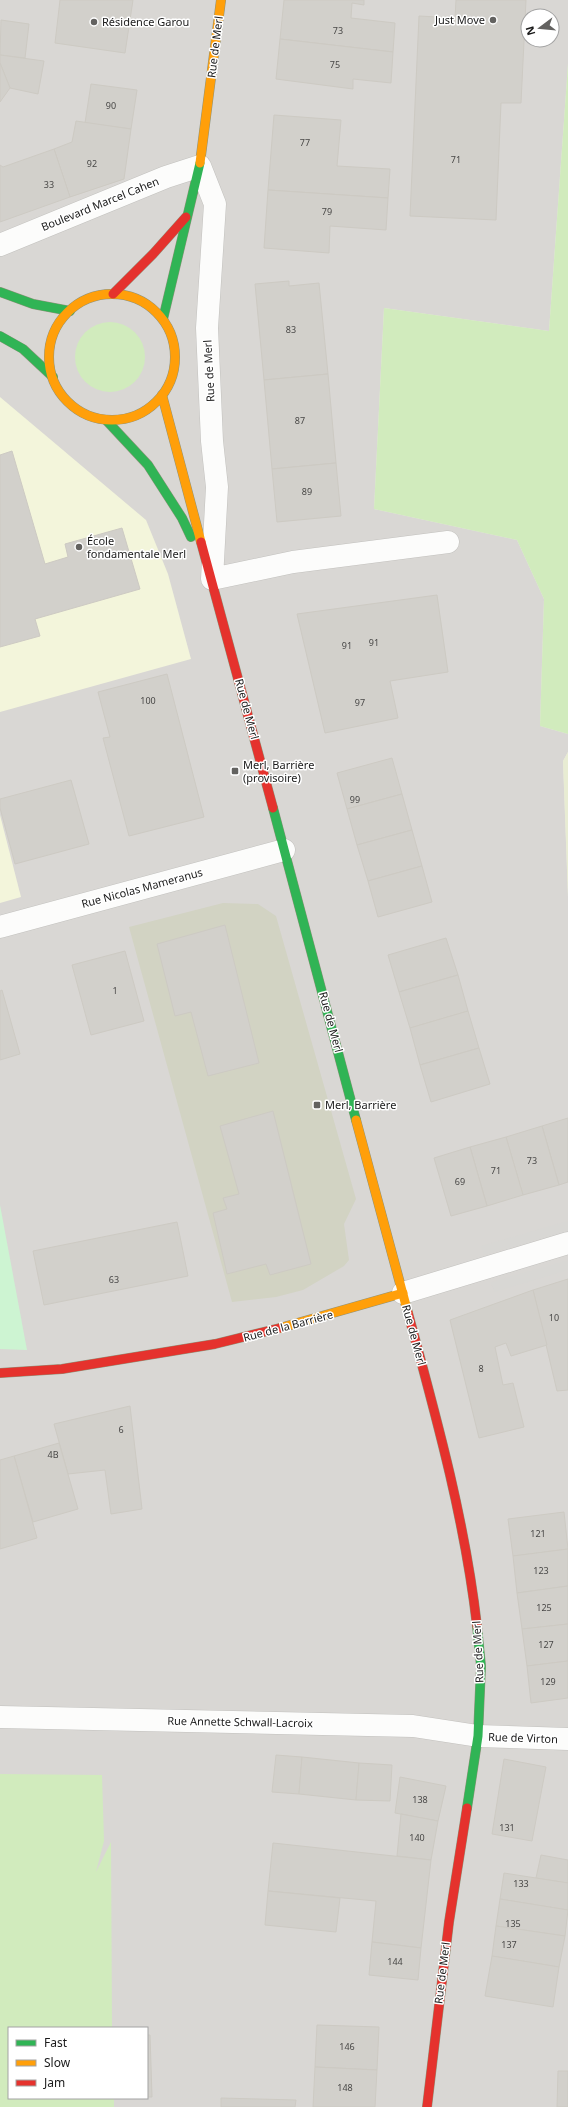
<svg xmlns="http://www.w3.org/2000/svg" width="568" height="2107" font-family="'Noto Sans',sans-serif">
	<style>
		.residential { fill: #d9d7d4; fill-rule: evenodd }
		.education { fill: #f3f5db }
		.construction { fill: #d2d3c3 }
		.farmland { fill: #e8ecd3 }
		.grass { fill: #d1ebbd }
		.park { fill: #cdf4d2 }
		.parking { fill: #d8d7d4 }
		.building { fill: #d2d0cb; stroke: #cdcac3 }
		.lines { fill: none; stroke-linecap: round; stroke-linejoin: round }
		.street-casing { stroke: #c2c1be; stroke-width: 23 }
		.fast-casing { stroke: #8f937a; stroke-width: 10 }
		.slow-casing { stroke: #8f937a; stroke-width: 10 }
		.jam-casing { stroke: #8f937a; stroke-width: 10 }
		.street { stroke: #fcfcfb; stroke-width: 22 }
		.fast { stroke: #30b455; stroke-width: 9 }
		.slow { stroke: #ff9f0a; stroke-width: 9 }
		.jam { stroke: #e5322d; stroke-width: 9 }
		.poi-dot { fill: #636260; stroke: #fff; stroke-width: 1.5 }
		.labels { text-anchor: middle; stroke-width: 3; stroke-linejoin: round; paint-order: stroke }
		.number-label { font-size: 9px; fill: #494847 }
		.poi-label { font-size: 11px; fill: #1a1a1a; stroke: #fff; text-anchor: start }
		.street-label { font-size: 11px; fill: #1a1a1a; stroke: #fff }
	</style>
	<rect width="100%" height="100%" fill="#eae8e2"/>
	<path class="residential" d="M0,0H568V64L549,331L384,308L374,509L517,540L544,599L540,726L568,734V752L563,761L568,896V2107H0ZM528,16H552V40H528ZM9,2028H147V2098H9Z"/>
	<g class="education">
		<path d="M0,397L146,520L168,574L191,659L0,712Z"/>
		<path d="M0,815L21,897L0,903Z"/>
	</g>
	<path class="construction" d="M223,903L258,904L276,916L356,1199L344,1224L349,1260L344,1266L303,1290L276,1297L232,1302L129,927Z"/>
	<path class="farmland" d="M568,752V896L563,761Z"/>
	<g class="grass">
		<path d="M568,64V734L540,726L544,599L517,540L374,509L384,308L549,331Z"/>
		<circle cx="110" cy="357" r="35"/>
		<path d="M0,1774L102,1775L104,1841L96,1872L111,1842L112,2028H9V2098H114V2107H0Z"/>
	</g>
	<path class="park" d="M0,1205L27,1350L0,1349Z"/>
	<g class="parking">
		<path d="M568,1221V1231L484,1255L481,1246Z"/>
		<path d="M568,1260V1270L494,1292L491,1282Z"/>
	</g>
	<g class="building">
		<path d="M60,0H133L125,53L55,43Z"/>
		<path d="M284,0H364V5L352,3L351,18L395,23L393,52L280,39Z"/>
		<path d="M456,0H526L521,103H501L496,220L410,216L419,16L455,18Z"/>
		<path d="M1,20L29,24L25,58L0,55Z"/>
		<path d="M280,39L393,52L391,83L353,79V89L276,79Z"/>
		<path d="M0,55L44,61L38,94L10,88L0,63Z"/>
		<path d="M0,63L10,88L0,102Z"/>
		<path d="M91,84L137,90L131,129L85,123Z"/>
		<path d="M274,115L341,120L337,166L390,169L388,198L268,190Z"/>
		<path d="M76,121L131,129L124,179L70,197L54,149L72,142Z"/>
		<path d="M54,149L70,197L0,222V165L3,167Z"/>
		<path d="M268,190L388,198L386,230L330,226L329,253L264,248Z"/>
		<path d="M289,281V286L319,283L328,374L264,380L255,284Z"/>
		<path d="M328,374L336,463L272,469L264,380Z"/>
		<path d="M12,451L45,564L68,557L65,544L122,528L140,589L35,619L40,636L0,647V455Z"/>
		<path d="M336,463L341,516L277,522L272,469Z"/>
		<path d="M437,595L448,672L390,681L398,718L325,733L297,614Z"/>
		<path d="M167,674L204,817L129,836L103,738L110,737L98,692Z"/>
		<path d="M392,758L402,794L347,809L337,773Z"/>
		<path d="M71,780L89,844L15,864L0,808V799Z"/>
		<path d="M402,794L412,830L357,845L347,809Z"/>
		<path d="M412,830L422,866L368,881L357,845Z"/>
		<path d="M422,866L432,902L378,917L368,881Z"/>
		<path d="M225,925L259,1063L208,1076L191,1012L175,1016L157,944Z"/>
		<path d="M446,938L458,975L399,992L388,955Z"/>
		<path d="M125,951L144,1021L91,1035L72,965Z"/>
		<path d="M458,975L468,1011L410,1028L399,992Z"/>
		<path d="M2,990L20,1054L0,1060V991Z"/>
		<path d="M468,1011L479,1048L420,1065L410,1028Z"/>
		<path d="M479,1048L490,1084L431,1102L420,1065Z"/>
		<path d="M273,1111L311,1264L270,1275L266,1264L227,1274L213,1213L227,1209L223,1198L239,1194L220,1126Z"/>
		<path d="M568,1118V1182L559,1185L542,1126Z"/>
		<path d="M542,1126L559,1185L523,1195L506,1137Z"/>
		<path d="M506,1137L523,1195L487,1206L470,1147Z"/>
		<path d="M470,1147L487,1206L451,1216L434,1158Z"/>
		<path d="M177,1222L188,1276L44,1305L33,1251Z"/>
		<path d="M568,1279V1390L557,1391L533,1290Z"/>
		<path d="M533,1290L547,1345L511,1356L506,1343L495,1347L503,1385L513,1383L524,1427L479,1438L450,1320Z"/>
		<path d="M130,1406L142,1509L111,1514L105,1470L68,1474L54,1424Z"/>
		<path d="M59,1443L78,1509L33,1522L14,1456Z"/>
		<path d="M14,1456L37,1538L0,1549V1460Z"/>
		<path d="M564,1512L568,1549L513,1556L508,1519Z"/>
		<path d="M568,1549V1586L517,1593L513,1556Z"/>
		<path d="M568,1586V1624L522,1629L517,1593Z"/>
		<path d="M568,1624V1661L527,1666L522,1629Z"/>
		<path d="M568,1661V1698L531,1703L527,1666Z"/>
		<path d="M276,1755L302,1757L299,1794L272,1792Z"/>
		<path d="M302,1757L359,1763L356,1800L299,1794Z"/>
		<path d="M504,1759L546,1767L532,1841L492,1834Z"/>
		<path d="M359,1763L392,1765L390,1801L356,1800Z"/>
		<path d="M400,1777L446,1786L438,1821L395,1813Z"/>
		<path d="M401,1814L438,1821L431,1860L397,1856Z"/>
		<path d="M273,1843L431,1860L421,1948L372,1942L376,1901L268,1891Z"/>
		<path d="M541,1855L568,1860V1883L536,1878Z"/>
		<path d="M504,1873L568,1883V1910L500,1899Z"/>
		<path d="M268,1891L340,1898L336,1932L265,1925Z"/>
		<path d="M500,1899L568,1910L565,1936L496,1926Z"/>
		<path d="M496,1926L565,1936L559,1967L492,1956Z"/>
		<path d="M372,1942L421,1948L418,1980L369,1975Z"/>
		<path d="M492,1956L559,1967L553,2007L485,1996Z"/>
		<path d="M317,2025L379,2027L377,2070L315,2067Z"/>
		<path d="M147,2035H150L152,2097H147Z"/>
		<path d="M315,2067L377,2070L375,2107H313Z"/>
		<path d="M558,2071H568V2107H557Z"/>
		<path d="M221,2098L296,2100L295,2107H221Z"/>
	</g>
	<g class="lines">
		<defs>
			<g id="street">
				<path d="M0,245L166,177L200,166L215,204L207,328L212,441L217,487L212,579L293,562L448,542"/>
				<path d="M0,927L284,850"/>
				<path d="M403,1293L568,1243"/>
				<path d="M0,1717L413,1726L478,1736L568,1739"/>
			</g>
			<g id="fast">
				<path d="M0,292L33,304L70,311"/>
				<path d="M163,319L200,163"/>
				<path d="M0,336L23,349L53,377"/>
				<path d="M106,420L148,465L182,518L191,537"/>
				<path d="M273,808L356,1120"/>
				<path d="M467,1808L478,1736L481,1666L477,1626"/>
			</g>
			<g id="slow">
				<path d="M200,163L221,0"/>
				<circle cx="112" cy="357" r="63"/>
				<path d="M162,395L201,542"/>
				<path d="M356,1120L408,1313"/>
				<path d="M280,1328L403,1293"/>
			</g>
			<g id="jam">
				<path d="M113,294L153,254L186,217"/>
				<path d="M201,542L273,808"/>
				<path d="M408,1313C436,1416 465,1520 477,1626"/>
				<path d="M0,1373L62,1369L215,1344L280,1328"/>
				<path d="M427,2107L449,1922L467,1808"/>
			</g>
		</defs>
		<use href="#street" class="street-casing"/>
		<use href="#fast" class="fast-casing"/>
		<use href="#slow" class="slow-casing"/>
		<use href="#jam" class="jam-casing"/>
		<use href="#street" class="street"/>
		<use href="#fast" class="fast"/>
		<use href="#slow" class="slow"/>
		<use href="#jam" class="jam"/>
	</g>
	<g class="poi-dot">
		<circle cx="493" cy="20" r="4"/>
		<circle cx="94" cy="22" r="4"/>
		<circle cx="79" cy="547" r="4"/>
		<rect x="231" y="767" width="8" height="8" rx="2"/>
		<rect x="313" y="1101" width="8" height="8" rx="2"/>
	</g>
	<g class="labels">
		<g class="number-label">
			<text x="338" y="34">73</text>
			<text x="335" y="68">75</text>
			<text x="111" y="109">90</text>
			<text x="305" y="146">77</text>
			<text x="456" y="163">71</text>
			<text x="92" y="167">92</text>
			<text x="49" y="188">33</text>
			<text x="327" y="215">79</text>
			<text x="291" y="333">83</text>
			<text x="300" y="424">87</text>
			<text x="307" y="495">89</text>
			<text x="374" y="646">91</text>
			<text x="347" y="649">91</text>
			<text x="148" y="704">100</text>
			<text x="360" y="706">97</text>
			<text x="355" y="803">99</text>
			<text x="115" y="994">1</text>
			<text x="532" y="1164">73</text>
			<text x="496" y="1174">71</text>
			<text x="460" y="1185">69</text>
			<text x="114" y="1283">63</text>
			<text x="554" y="1321">10</text>
			<text x="481" y="1372">8</text>
			<text x="121" y="1433">6</text>
			<text x="53" y="1458">4B</text>
			<text x="538" y="1537">121</text>
			<text x="541" y="1574">123</text>
			<text x="544" y="1611">125</text>
			<text x="546" y="1648">127</text>
			<text x="548" y="1685">129</text>
			<text x="420" y="1803">138</text>
			<text x="507" y="1831">131</text>
			<text x="417" y="1841">140</text>
			<text x="521" y="1887">133</text>
			<text x="513" y="1927">135</text>
			<text x="509" y="1948">137</text>
			<text x="395" y="1965">144</text>
			<text x="347" y="2050">146</text>
			<text x="345" y="2091">148</text>
		</g>
		<g class="poi-label">
			<text x="485" y="24" text-anchor="end">Just Move</text>
			<text x="102" y="26">Résidence Garou</text>
			<text x="87" y="545">École<tspan x="87" dy="13">fondamentale Merl</tspan></text>
			<text x="243" y="769">Merl, Barrière<tspan x="243" dy="13">(provisoire)</tspan></text>
			<text x="325" y="1109">Merl, Barrière</text>
		</g>
		<g class="street-label">
			<text transform="translate(215 47) rotate(-83)" y="4">Rue de Merl</text>
			<text transform="translate(100 204) rotate(-22)" y="4">Boulevard Marcel Cahen</text>
			<text transform="translate(209 371) rotate(-93)" y="4">Rue de Merl</text>
			<text transform="translate(247 709) rotate(75)" y="4">Rue de Merl</text>
			<text transform="translate(142 888) rotate(-15)" y="4">Rue Nicolas Mameranus</text>
			<text transform="translate(331 1022) rotate(75)" y="4">Rue de Merl</text>
			<text transform="translate(288 1326) rotate(-15)" y="4">Rue de la Barrière</text>
			<text transform="translate(414 1335) rotate(75)" y="4">Rue de Merl</text>
			<text transform="translate(478 1652) rotate(-93)" y="4">Rue de Merl</text>
			<text transform="translate(240 1722) rotate(1)" y="4">Rue Annette Schwall-Lacroix</text>
			<text transform="translate(523 1738) rotate(2)" y="4">Rue de Virton</text>
			<text transform="translate(442 1973) rotate(-83)" y="4">Rue de Merl</text>
		</g>
	</g>
	<rect x="8" y="2027" width="140" height="72" fill="#ffffff" stroke="#a3a3a3"/>
	<rect x="16" y="2040" width="20" height="6" fill="#30b455" stroke="#a3a3a3"/>
	<text x="44" y="2047" font-size="12" fill="#1a1a1a">Fast</text>
	<rect x="16" y="2060" width="20" height="6" fill="#ff9f0a" stroke="#a3a3a3"/>
	<text x="44" y="2067" font-size="12" fill="#1a1a1a">Slow</text>
	<rect x="16" y="2080" width="20" height="6" fill="#e5322d" stroke="#a3a3a3"/>
	<text x="44" y="2087" font-size="12" fill="#1a1a1a">Jam</text>
	<g transform="translate(540 28) rotate(254)"><circle r="19" fill="#ffffff" stroke="#a3a3a3"/>
	<path d="M0-3L7 15L0 10L-7 15Z" fill="#636260"/>
	<text y="-6" font-size="11" font-weight="bold" text-anchor="middle" fill="#1a1a1a">N</text>
	</g>
</svg>
